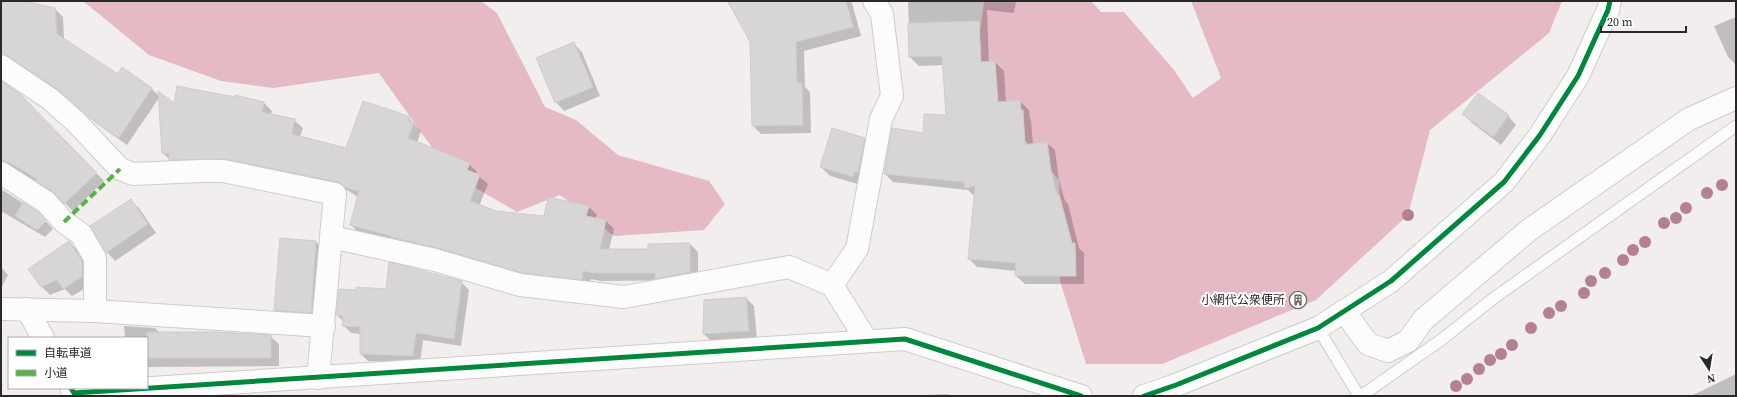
<svg xmlns="http://www.w3.org/2000/svg" width="1737" height="397" font-family="'Source Serif 4','Noto Sans JP',serif">
	<style>
		.forest { fill: #e5bac5 }
		.shadow { fill: #0003 }
		.building { fill: #d7d5d5; stroke: #cfcccc }
		.lines { fill: none; stroke-linecap: round; stroke-linejoin: round }
		.lane-casing { stroke: #cecbcb; stroke-width: 13 }
		.street-casing { stroke: #cecbcb; stroke-width: 24 }
		.lane { stroke: #fdfcfc; stroke-width: 11 }
		.street { stroke: #fdfcfc; stroke-width: 22 }
		.quiet { stroke: #56b245; stroke-width: 4; stroke-dasharray: 8 4; stroke-linecap: butt }
		.cycleway-casing { stroke: #fff; stroke-width: 8 }
		.cycleway { stroke: #00873e; stroke-width: 5 }
		.tree { fill: #b38191 }
		.labels { text-anchor: middle; stroke-width: 4; stroke-linejoin: round; paint-order: stroke }
		.poi-label { font-size: 12px; fill: #2b2828; stroke: #fff; text-anchor: end }
	</style>
	<rect width="100%" height="100%" fill="#f2eeee"/>
	<g class="forest">
		<path d="M83,1H481L497,13L545,107L576,120L618,155L709,181L725,204L704,230L614,236L560,195L517,212L450,173L379,73L273,88L221,81L149,55Z"/>
		<path d="M984,1H1091L1101,12H1124L1174,70L1193,98L1221,78L1191,1H1562L1549,33L1430,130L1408,215L1316,300L1162,364H1086L1060,281L1059,180L974,80Z"/>
	</g>
	<g class="shadow">
		<path d="M1,1H27L26,3L55,9L63,17L64,40L118,75L123,69L152,89L159,96L175,104L264,103L272,111L271,115L294,120L303,128L300,137L347,150L409,118L421,131L417,143L469,164L477,172L476,174L488,184L479,206L495,212L545,217L588,206L597,215L595,219L606,221L614,229L609,250H649L690,244L698,252V280L601,281L591,279L590,287L531,280L359,233L351,225L358,197L347,190L234,166L178,168L163,153L159,98L127,145L96,123L66,96L17,63L10,61L1,65Z"/>
		<path d="M727,1H850L852,3L861,36L804,51L805,87L810,92L811,133L761,134L753,126L751,42Z"/>
		<path d="M908,1H1016L1014,13L987,10L989,63L995,62L1004,71L1006,102L1020,101L1029,110L1030,118L1031,120L1033,144L1046,142L1055,150L1059,180L1065,201L1068,204L1079,248L1084,253V284H1025L1016,276V271L977,267L969,259L975,197L968,190L893,182L885,174L923,134L948,116L944,65L919,66L910,57Z"/>
		<path d="M1736,17V65L1728,57L1714,26Z"/>
		<path d="M573,43L582,52L600,96L564,111L556,102Z"/>
		<path d="M1,82L19,94L104,181L73,211L61,199L17,170L1,172Z"/>
		<path d="M1463,114L1508,116L1516,125L1501,145L1472,123Z"/>
		<path d="M864,138L873,147L861,185L830,176L821,167Z"/>
		<path d="M1,189L37,212L53,229L45,237L1,211Z"/>
		<path d="M130,200L139,208L156,233L115,261L107,252L92,226Z"/>
		<path d="M69,242L77,250L91,271V285L72,296L65,289L50,295L42,287Z"/>
		<path d="M316,242L324,250L320,321L283,318L275,310Z"/>
		<path d="M1,267L8,275L1,288Z"/>
		<path d="M461,282L469,290L461,346L423,340L420,363L368,361L361,354V334L351,333L343,325V321L337,315L387,290Z"/>
		<path d="M746,298L754,306L757,339L712,342L704,334Z"/>
		<path d="M124,326L155,328L160,333L270,336L279,344V366L147,367V338H125Z"/>
		<path d="M1736,374V396H1691Z"/>
		<path d="M948,394L951,396H924V395Z"/>
	</g>
	<g class="building">
		<path d="M1,1H23L55,8L57,34L118,74L122,67L152,88L119,138L86,115L57,89L8,56L1,54Z"/>
		<path d="M728,1H846L853,27L796,42L797,83H802L803,125L752,126L750,42Z"/>
		<path d="M979,21L981,62L995,61L998,102L1020,100L1021,110H1023L1025,145L1047,141L1051,170L1057,195L1059,194L1072,243H1075L1076,276H1015L1016,263L968,259L975,186L965,188L964,182L884,174L892,128L923,133L924,114L946,115L942,56L909,57L908,23Z"/>
		<path d="M574,42L593,87L555,103L536,58Z"/>
		<path d="M1,81L20,94L97,173L64,204L53,192L36,181L37,179L8,162L1,161Z"/>
		<path d="M177,86L235,97V95L264,102L262,112L295,119L292,134L346,148L363,101L394,111L410,117L408,121L414,122L408,138L470,163L467,170L480,175L470,201L496,211L544,216L548,197L589,206L586,216L606,220L600,249H648V244L690,243V272L655,279V273H592L583,271L582,280L522,273L438,248L391,237V236L350,225L359,191L346,188L338,182L225,159L169,160V153H162L158,91L174,103Z"/>
		<path d="M1478,93L1509,115L1493,137L1462,114Z"/>
		<path d="M832,128L865,138L858,172H854L853,177L820,167Z"/>
		<path d="M131,199L148,224L106,253L90,226Z"/>
		<path d="M23,202L38,212L46,221L37,230L15,216Z"/>
		<path d="M280,238L316,241L311,313L274,310Z"/>
		<path d="M69,241L82,261V277L63,289L57,280L41,287L28,269Z"/>
		<path d="M389,262L462,281L454,339L416,333L413,356L360,354V327L342,326L343,316L336,315L339,289L356,290V287L386,289Z"/>
		<path d="M746,297L749,331L703,334L704,300Z"/>
		<path d="M147,332H217L271,335V358H147Z"/>
	</g>
	<g class="lines">
		<defs>
			<g id="lane">
				<path d="M1318,328L1359,396"/>
				<path d="M1361,396L1441,340L1494,298L1736,126"/>
			</g>
			<g id="street">
				<path d="M1,66L50,99L76,122L120,169L133,174L201,171H223L335,194L318,378"/>
				<path d="M1,173L46,202L64,222L81,234L95,258V311L1,309"/>
				<path d="M332,237L435,260L520,285L624,297L789,267L832,285L867,341"/>
				<path d="M832,285L857,249L881,119L892,96L882,14L874,1"/>
				<path d="M27,309L43,338"/>
				<path d="M95,311L324,326"/>
				<path d="M1344,311L1368,344L1388,351L1408,341L1423,320L1529,230L1689,119L1736,98"/>
				<path d="M71,388L74,393L905,339L1081,396"/>
				<path d="M1144,396L1176,385L1318,328L1391,281L1504,182L1540,135L1578,76L1608,10L1610,1"/>
			</g>
		</defs>
		<use href="#lane" class="lane-casing"/>
		<use href="#street" class="street-casing"/>
		<use href="#lane" class="lane"/>
		<use href="#street" class="street"/>
		<path class="quiet" d="M64,222L120,169"/>
		<defs>
			<g id="cycleway">
				<path d="M71,388L74,393L905,339L1081,396"/>
				<path d="M1144,396L1176,385L1318,328L1391,281L1504,182L1540,135L1578,76L1608,10L1610,1"/>
			</g>
		</defs>
		<use href="#cycleway" class="cycleway-casing"/>
		<use href="#cycleway" class="cycleway"/>
	</g>
	<g class="tree">
		<circle cx="1722" cy="185" r="6"/>
		<circle cx="1707" cy="193" r="6"/>
		<circle cx="1686" cy="208" r="6"/>
		<circle cx="1408" cy="215" r="6"/>
		<circle cx="1676" cy="218" r="6"/>
		<circle cx="1664" cy="223" r="6"/>
		<circle cx="1645" cy="242" r="6"/>
		<circle cx="1633" cy="250" r="6"/>
		<circle cx="1623" cy="260" r="6"/>
		<circle cx="1605" cy="273" r="6"/>
		<circle cx="1591" cy="281" r="6"/>
		<circle cx="1584" cy="293" r="6"/>
		<circle cx="1561" cy="306" r="6"/>
		<circle cx="1549" cy="313" r="6"/>
		<circle cx="1531" cy="328" r="6"/>
		<circle cx="1512" cy="345" r="6"/>
		<circle cx="1501" cy="354" r="6"/>
		<circle cx="1490" cy="360" r="6"/>
		<circle cx="1479" cy="369" r="6"/>
		<circle cx="1467" cy="379" r="6"/>
		<circle cx="1456" cy="386" r="6"/>
	</g>
	<defs>
		<symbol id="building-ring" viewBox="-11 -11 22 22"><circle r="9.5" fill="#fff" stroke="#716d6d" stroke-width="1.5"/><path d="M-4-6H4V6H1V3H-1V6H-4ZM-2.5-4.3h1.7v1.8h-1.7ZM.8-4.3h1.7v1.8H.8ZM-2.5-1h1.7V.8h-1.7ZM.8-1h1.7V.8H.8Z" fill="#716d6d"/></symbol>
	</defs>
	<g fill-rule="evenodd">
		<use href="#building-ring" x="1288" y="290" width="20" height="20"/>
	</g>
	<g class="labels">
		<g class="poi-label">
			<text x="1285" y="304">小網代公衆便所</text>
		</g>
	</g>
	<rect width="1737" height="397" fill="none" stroke="#2b2828" stroke-width="4"/>
	<rect x="8" y="337" width="140" height="52" fill="#ffffff" stroke="#aaa9a9"/>
	<rect x="16" y="350" width="20" height="6" fill="#00873e" stroke="#aaa9a9"/>
	<text x="44" y="357" font-size="12" fill="#2b2828">自転車道</text>
	<rect x="16" y="370" width="20" height="6" fill="#56b245" stroke="#aaa9a9"/>
	<text x="44" y="377" font-size="12" fill="#2b2828">小道</text>
	<g transform="translate(1709 369) rotate(168)" stroke="#ffffff" stroke-width="3" paint-order="stroke">
	<path d="M0-3L7 15L0 10L-7 15Z" fill="#2b2828"/>
	<text y="-6" font-size="11" font-weight="bold" text-anchor="middle" fill="#2b2828">N</text>
	</g>
	<path d="M1601 26v6h85v-6" fill="none" stroke="#2b2828" stroke-width="2"/>
	<text x="1607" y="26" font-size="12" fill="#2b2828" stroke="#ffffff" stroke-width="3" paint-order="stroke">20 m</text>
</svg>
